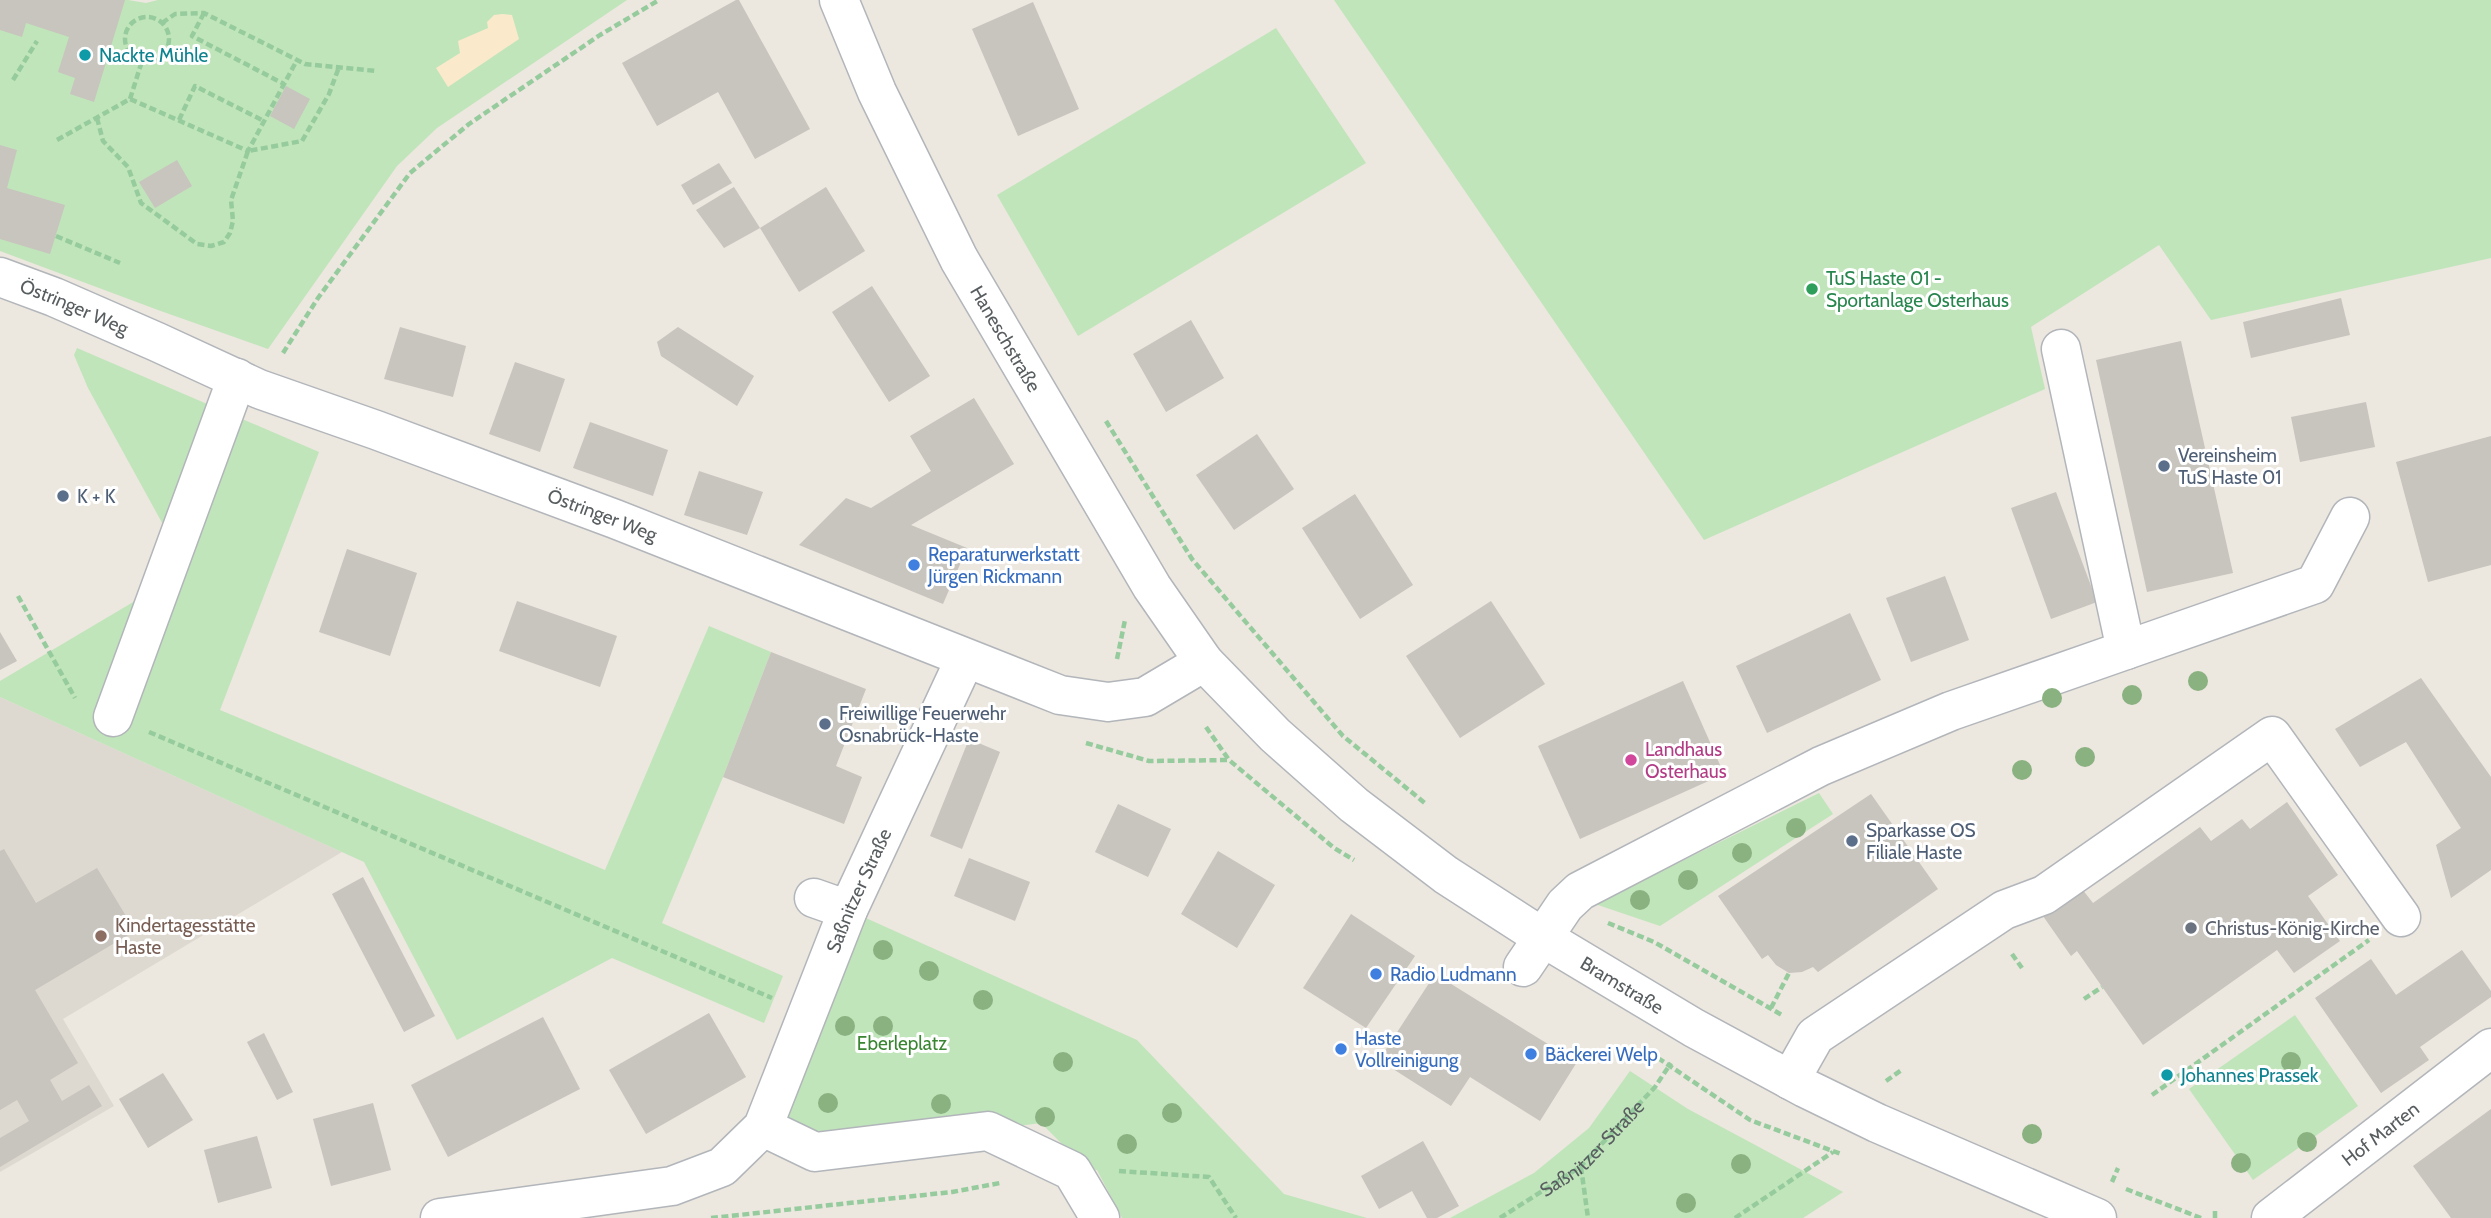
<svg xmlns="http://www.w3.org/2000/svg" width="2491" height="1218" font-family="Cabin,sans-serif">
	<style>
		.education { fill: #ded9d0 }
		.green { fill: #c0e5ba }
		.sand { fill: #fae9cb }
		.building { fill: #c8c4be }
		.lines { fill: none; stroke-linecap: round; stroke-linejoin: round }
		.minor-casing { stroke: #b2b6ba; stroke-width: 41 }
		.path { stroke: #96cb9d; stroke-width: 4.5; stroke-dasharray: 7 3.5; stroke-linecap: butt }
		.minor { stroke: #fff; stroke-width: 38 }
		.tree { fill: #8ab180 }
		.culture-dot { fill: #0f9aa8; stroke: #fff; stroke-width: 2.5 }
		.leisure-dot { fill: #2e9e5b; stroke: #fff; stroke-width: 2.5 }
		.service-dot { fill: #5c6f8a; stroke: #fff; stroke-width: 2.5 }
		.shop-dot { fill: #3f7fe0; stroke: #fff; stroke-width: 2.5 }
		.hotel-dot { fill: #d1479c; stroke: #fff; stroke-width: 2.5 }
		.worship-dot { fill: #6b7280; stroke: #fff; stroke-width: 2.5 }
		.education-dot { fill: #8d6e63; stroke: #fff; stroke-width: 2.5 }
		.labels { text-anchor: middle; stroke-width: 6; stroke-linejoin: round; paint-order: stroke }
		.culture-label { font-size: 19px; fill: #0d838f; stroke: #fff; text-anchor: start }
		.leisure-label { font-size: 19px; fill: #27864d; stroke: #fff; text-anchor: start }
		.street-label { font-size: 19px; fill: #585d60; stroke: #fff }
		.service-label { font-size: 19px; fill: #4e5e75; stroke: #fff; text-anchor: start }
		.shop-label { font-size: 19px; fill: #366cbe; stroke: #fff; text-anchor: start }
		.hotel-label { font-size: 19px; fill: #b23c85; stroke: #fff; text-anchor: start }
		.education-label { font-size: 19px; fill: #785e54; stroke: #fff; text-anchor: start }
		.worship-label { font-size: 19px; fill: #5b616d; stroke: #fff; text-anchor: start }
		.park-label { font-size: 19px; fill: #3a8532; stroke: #fff }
	</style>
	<rect width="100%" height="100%" fill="#ece7df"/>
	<path class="education" d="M0,697L342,852L63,1019L114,1106L0,1172Z"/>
	<g class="green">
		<path d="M0,0H128L146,3L158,0H627L437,128L397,166L268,349L158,310L0,251Z"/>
		<path d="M1334,0H2491V258L2211,320L2159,245L2031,327L2045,389L1704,540Z"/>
		<path d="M1276,28L1366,163L1078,336L997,195Z"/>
		<path d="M77,348L319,452L220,710L605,870L709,626L771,652L723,777L662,923L783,976L764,1023L612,958L457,1040L364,862L0,697V681L140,598L166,530L88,388L74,355Z"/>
		<path d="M1819,793L1833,814L1660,926L1595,904Z"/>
		<path d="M848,910L1137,1040L1284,1194L1367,1218H1122L1097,1170L1087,1169L1041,1123L815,1152L763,1127Z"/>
		<path d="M2295,1015L2358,1106L2253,1180L2189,1089Z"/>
		<path d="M1630,1071L1688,1109L1843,1192L1803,1218H1450L1534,1173L1589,1128Z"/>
	</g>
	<path class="sand" d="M502,14L512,15L519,39L448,87L436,68L460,53L458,41L488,28L487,22L494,15Z"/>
	<g class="building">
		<path d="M0,0H125L94,102L70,94L75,78L58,72L69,37L26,23L22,37L0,30Z"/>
		<path d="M736,0H739L810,129L755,159L718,92L657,126L622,63Z"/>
		<path d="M1033,2L1079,109L1018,136L972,29Z"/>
		<path d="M286,86L310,99L294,129L270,116Z"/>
		<path d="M0,145L17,150L7,188L65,205L50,254L0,239Z"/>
		<path d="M177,160L192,186L155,208L139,182Z"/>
		<path d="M719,163L732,183L693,205L681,185Z"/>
		<path d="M734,187L760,228L724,248L696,210Z"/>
		<path d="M826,187L865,251L799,292L760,228Z"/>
		<path d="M872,286L930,376L889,402L832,312Z"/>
		<path d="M2341,298L2350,335L2251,358L2243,322Z"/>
		<path d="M1191,320L1224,378L1166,412L1133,354Z"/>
		<path d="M400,327L466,346L453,397L384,379Z"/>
		<path d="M678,327L754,376L737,406L661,356L657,342Z"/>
		<path d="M2181,341L2233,573L2147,592L2096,360Z"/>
		<path d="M515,362L565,379L540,452L489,434Z"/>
		<path d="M974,398L1014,464L911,525L967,548L943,604L799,545L846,498L871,508L931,471L910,436Z"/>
		<path d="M2366,402L2375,447L2300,462L2291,417Z"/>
		<path d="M590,422L668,450L653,496L573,468Z"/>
		<path d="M1257,434L1294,489L1234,530L1196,475Z"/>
		<path d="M2491,436V565L2428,582L2396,462Z"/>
		<path d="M699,471L763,492L747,535L684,515Z"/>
		<path d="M2056,492L2097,602L2051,619L2011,508Z"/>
		<path d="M1355,494L1413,585L1360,619L1302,528Z"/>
		<path d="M347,549L417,573L390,656L319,632Z"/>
		<path d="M1945,576L1969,640L1911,662L1886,598Z"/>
		<path d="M517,601L617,636L600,687L499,651Z"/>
		<path d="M1491,601L1545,684L1460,738L1406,656Z"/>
		<path d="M1850,613L1881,680L1767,733L1736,666Z"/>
		<path d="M0,632L17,661L0,670Z"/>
		<path d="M771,652L866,689L836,766L862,777L844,824L723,777Z"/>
		<path d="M2421,678L2491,777V870L2451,898L2436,845L2461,828L2406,742L2360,767L2335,729Z"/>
		<path d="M1683,681L1724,774L1580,839L1538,746Z"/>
		<path d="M969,739L1000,752L962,849L930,836Z"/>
		<path d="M1871,794L1938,889L1818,972L1813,967L1802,972L1789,973L1776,965L1768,955L1762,959L1718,896Z"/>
		<path d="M2287,802L2338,875L2308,896L2340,941L2294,973L2277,950L2143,1045L2077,951L2071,956L2043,916L2082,889L2093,903L2200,827L2211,841L2242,819L2250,829Z"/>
		<path d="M1118,804L1171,829L1148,877L1095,852Z"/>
		<path d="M4,849L36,903L97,868L135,931L35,990L78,1063L50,1080L62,1101L89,1085L102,1106L0,1167V1138L29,1121L17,1100L0,1110V851Z"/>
		<path d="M1218,851L1275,885L1237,948L1181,914Z"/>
		<path d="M969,858L1030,882L1015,921L954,896Z"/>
		<path d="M363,877L435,1016L404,1032L332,894Z"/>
		<path d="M1351,914L1415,956L1366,1028L1303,988Z"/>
		<path d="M2462,950L2491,991V997L2420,1047L2429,1060L2381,1093L2315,998L2371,959L2396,995Z"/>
		<path d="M1435,974L1577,1062L1540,1121L1470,1077L1451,1106L1379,1060Z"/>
		<path d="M709,1013L746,1077L646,1134L609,1070Z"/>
		<path d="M543,1017L580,1089L448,1157L411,1085Z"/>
		<path d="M264,1033L293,1092L277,1100L247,1042Z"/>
		<path d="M163,1073L193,1120L148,1148L119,1099Z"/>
		<path d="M373,1103L391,1170L331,1186L313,1119Z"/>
		<path d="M2491,1109V1218H2451L2413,1166Z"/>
		<path d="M257,1136L272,1188L218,1203L204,1150Z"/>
		<path d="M1423,1141L1459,1206L1437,1218H1427L1412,1191L1379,1209L1361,1176Z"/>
	</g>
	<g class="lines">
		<defs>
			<g id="minor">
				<path id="s2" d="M839,0L877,92L959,259L1152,587L1204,662L1275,735L1354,805L1446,875L1542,937L1694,1028L1805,1088L1877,1123L2097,1218"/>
				<path id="s3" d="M0,277L54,297L157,342L259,389L376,430L615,519L1060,695L1108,702L1145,697L1204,662"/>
				<path d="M2126,650L2315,584L2350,517"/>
				<path d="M113,717L237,378"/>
				<path d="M814,898L848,910"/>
				<path d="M1523,967L1565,905L1580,891L1821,766L1951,711L2126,650L2061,349"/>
				<path d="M1790,1080L1815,1036L2004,910L2044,895L2272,736L2401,917"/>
				<path d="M763,1127L815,1152L988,1131L1072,1171L1100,1218"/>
				<path id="s4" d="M440,1218L672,1186L722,1167L763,1127L848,910L965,659"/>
				<path id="s5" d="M2271,1218L2491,1048"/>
			</g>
		</defs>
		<use href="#minor" class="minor-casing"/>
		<g class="path">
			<path d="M204,13L192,36L284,84"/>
			<circle cx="147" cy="39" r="22"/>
			<path d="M162,23L175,14L204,13L305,64L376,71"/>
			<path d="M13,80L37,41"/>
			<path d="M130,99L142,61"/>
			<path d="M97,118L103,141L128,167L141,203L197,244L211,246L224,242L230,233L233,221L231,200L248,151L302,141L329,94L339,67"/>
			<path d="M179,120L195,86L264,121"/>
			<path d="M57,140L130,99L248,151L297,60"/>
			<path d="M56,236L120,263"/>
			<path d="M283,353L318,298L410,173L469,124L600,35L659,0"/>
			<path d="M1106,421L1192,559L1343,736L1426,804"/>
			<path d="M18,596L75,698"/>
			<path d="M1117,659L1125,620"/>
			<path d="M1206,727L1229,760L1334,848L1354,860"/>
			<path d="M149,732L772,998"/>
			<path d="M1086,743L1149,761L1229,760"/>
			<path d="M1608,923L1654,942L1782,1015"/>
			<path d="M2012,954L2022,968"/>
			<path d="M2084,999L2102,987"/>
			<path d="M1771,1008L1789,973"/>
			<path d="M1658,1058L1750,1120L1841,1154"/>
			<path d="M1886,1081L1903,1069"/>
			<path d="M2152,1095L2369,940"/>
			<path d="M1581,1167L1588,1218"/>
			<path d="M1119,1171L1209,1177L1236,1218"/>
			<path d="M2112,1182L2118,1168"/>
			<path d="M2126,1189L2201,1218"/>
			<path d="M711,1218L952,1192L1000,1183"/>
			<path id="s1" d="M1500,1218L1580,1167L1655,1087L1671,1063"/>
			<path d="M1735,1218L1833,1152"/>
			<path d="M2215,1218V1208"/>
		</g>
		<use href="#minor" class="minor"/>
	</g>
	<g class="tree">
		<circle cx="2198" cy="681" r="10"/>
		<circle cx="2132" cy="695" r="10"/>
		<circle cx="2052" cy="698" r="10"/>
		<circle cx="2085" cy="757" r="10"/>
		<circle cx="2022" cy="770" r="10"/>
		<circle cx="1796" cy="828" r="10"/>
		<circle cx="1742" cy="853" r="10"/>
		<circle cx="1688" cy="880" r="10"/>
		<circle cx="1640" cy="900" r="10"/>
		<circle cx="883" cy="950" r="10"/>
		<circle cx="929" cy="971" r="10"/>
		<circle cx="983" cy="1000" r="10"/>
		<circle cx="845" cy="1026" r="10"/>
		<circle cx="883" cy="1026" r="10"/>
		<circle cx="1063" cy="1062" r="10"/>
		<circle cx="2291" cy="1062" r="10"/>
		<circle cx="828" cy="1103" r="10"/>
		<circle cx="941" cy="1104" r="10"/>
		<circle cx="1172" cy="1113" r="10"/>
		<circle cx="1045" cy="1117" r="10"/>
		<circle cx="2032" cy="1134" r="10"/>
		<circle cx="2307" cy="1142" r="10"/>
		<circle cx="1127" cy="1144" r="10"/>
		<circle cx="2241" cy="1163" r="10"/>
		<circle cx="1741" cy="1164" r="10"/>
		<circle cx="1686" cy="1203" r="10"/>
	</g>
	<g class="culture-dot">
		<circle cx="85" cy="55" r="7"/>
		<circle cx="2167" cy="1075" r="7"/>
	</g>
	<circle class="leisure-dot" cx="1812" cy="289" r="7"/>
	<g class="service-dot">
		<circle cx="2164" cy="466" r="7"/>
		<circle cx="63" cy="496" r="7"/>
		<circle cx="825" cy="724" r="7"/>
		<circle cx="1852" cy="841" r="7"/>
	</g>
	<g class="shop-dot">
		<circle cx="914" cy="565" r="7"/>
		<circle cx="1376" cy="974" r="7"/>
		<circle cx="1341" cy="1049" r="7"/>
		<circle cx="1531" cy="1054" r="7"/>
	</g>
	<circle class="hotel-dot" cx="1631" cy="760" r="7"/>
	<circle class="worship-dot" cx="2191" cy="928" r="7"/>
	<circle class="education-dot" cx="101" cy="936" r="7"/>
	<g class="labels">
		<g class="culture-label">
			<text x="99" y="62">Nackte Mühle</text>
			<text x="2181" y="1082">Johannes Prassek</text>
		</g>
		<g class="leisure-label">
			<text x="1826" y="285">TuS Haste 01 -<tspan x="1826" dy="22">Sportanlage Osterhaus</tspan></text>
		</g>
		<g class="street-label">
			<text dy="7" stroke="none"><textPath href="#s3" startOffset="80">Östringer Weg</textPath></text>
			<text dy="7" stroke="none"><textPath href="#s2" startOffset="378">Haneschstraße</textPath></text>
			<text dy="7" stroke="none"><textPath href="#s3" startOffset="648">Östringer Weg</textPath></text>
			<text dy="7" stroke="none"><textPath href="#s4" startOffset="600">Saßnitzer Straße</textPath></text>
			<text dy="7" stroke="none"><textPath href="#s2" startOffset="1288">Bramstraße</textPath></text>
			<text dy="7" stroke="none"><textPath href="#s5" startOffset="138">Hof Marten</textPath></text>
			<text dy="7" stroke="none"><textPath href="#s1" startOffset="116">Saßnitzer Straße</textPath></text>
		</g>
		<g class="service-label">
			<text x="2178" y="462">Vereinsheim<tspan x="2178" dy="22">TuS Haste 01</tspan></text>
			<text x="77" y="503">K + K</text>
			<text x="839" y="720">Freiwillige Feuerwehr<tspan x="839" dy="22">Osnabrück-Haste</tspan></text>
			<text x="1866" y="837">Sparkasse OS<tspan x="1866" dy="22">Filiale Haste</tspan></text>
		</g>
		<g class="shop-label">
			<text x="928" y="561">Reparaturwerkstatt<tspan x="928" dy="22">Jürgen Rickmann</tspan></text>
			<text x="1390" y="981">Radio Ludmann</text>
			<text x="1355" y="1045">Haste<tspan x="1355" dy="22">Vollreinigung</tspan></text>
			<text x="1545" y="1061">Bäckerei Welp</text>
		</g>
		<g class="hotel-label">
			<text x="1645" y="756">Landhaus<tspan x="1645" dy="22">Osterhaus</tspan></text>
		</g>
		<g class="education-label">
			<text x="115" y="932">Kindertagesstätte<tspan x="115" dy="22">Haste</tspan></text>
		</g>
		<g class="worship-label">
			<text x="2205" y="935">Christus-König-Kirche</text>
		</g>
		<g class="park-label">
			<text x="902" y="1050">Eberleplatz</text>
		</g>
	</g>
</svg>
